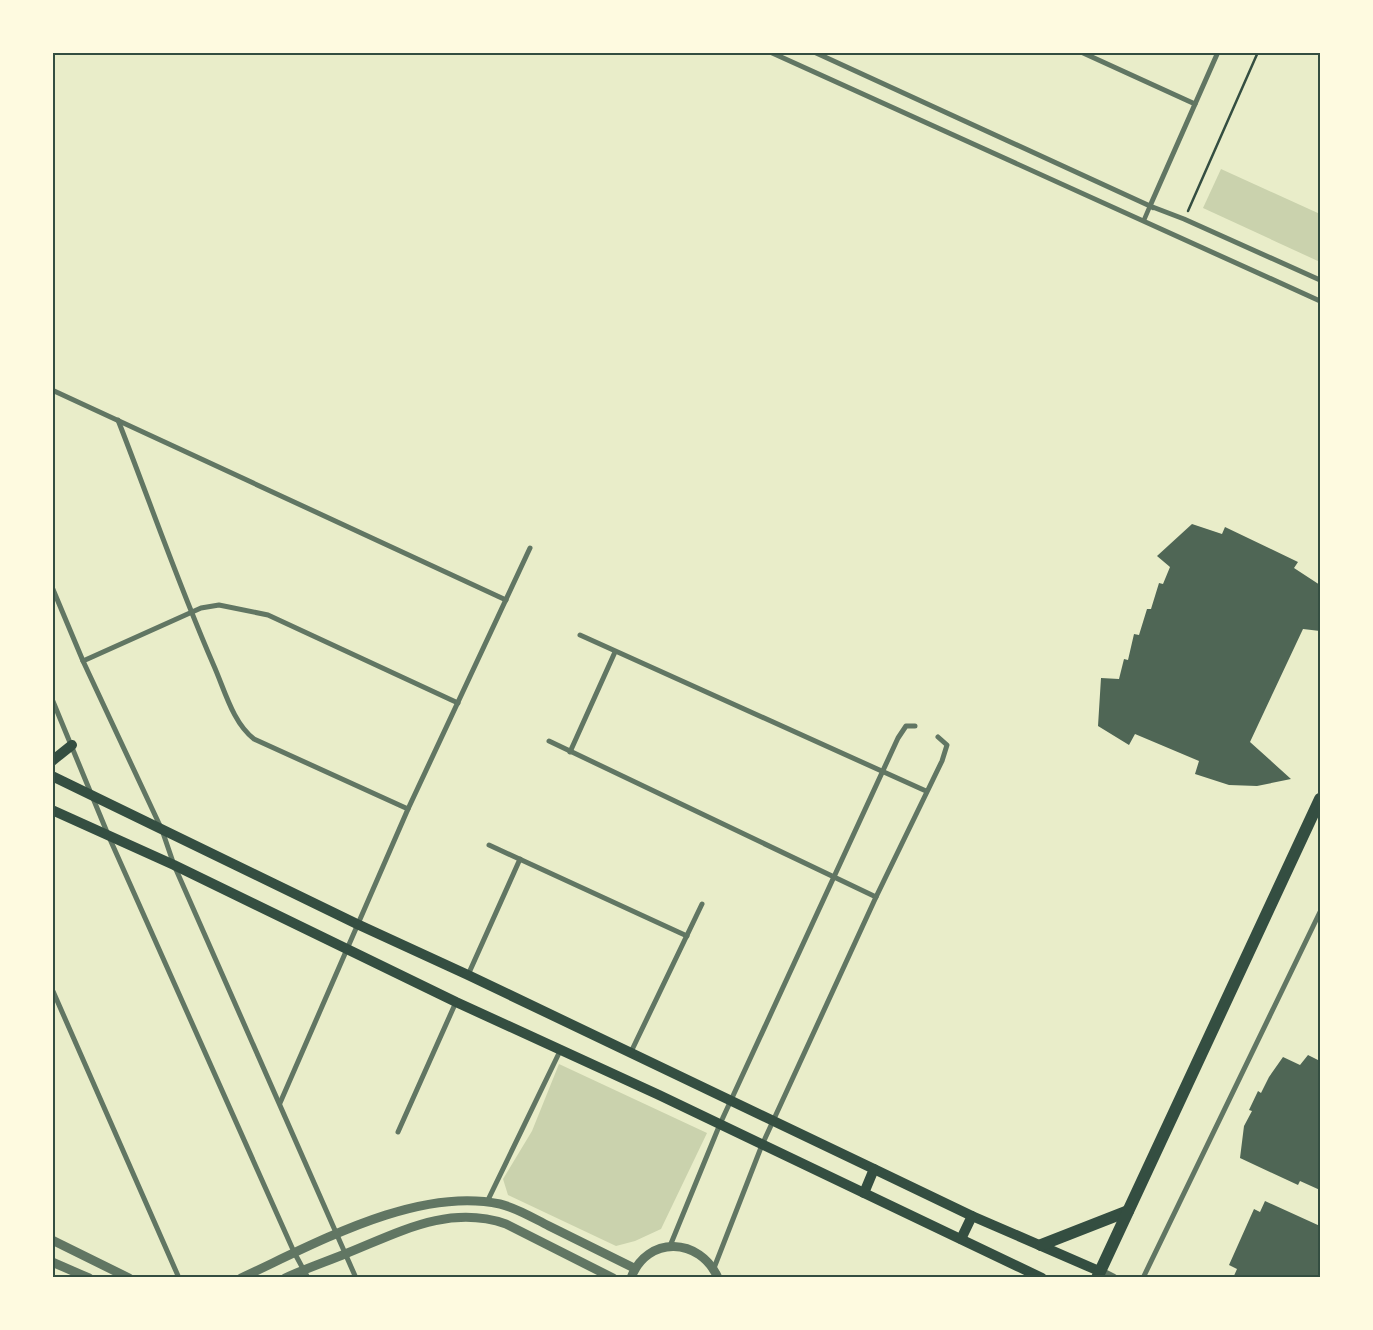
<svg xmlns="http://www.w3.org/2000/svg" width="1373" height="1330" font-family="Mulish,sans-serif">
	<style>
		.green { fill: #cad2ad }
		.building { fill: #4f6655 }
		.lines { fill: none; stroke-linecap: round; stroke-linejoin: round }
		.path { stroke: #344e41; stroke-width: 2.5 }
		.pedestrian { stroke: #617663; stroke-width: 4.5 }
		.minor { stroke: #617663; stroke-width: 5 }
		.tertiary { stroke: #617663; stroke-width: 9 }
		.secondary { stroke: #344e41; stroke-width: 10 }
		.primary { stroke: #344e41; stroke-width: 12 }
		.neatline { fill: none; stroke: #344e41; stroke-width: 2 }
	</style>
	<rect width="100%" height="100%" fill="#e9edc9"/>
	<g class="green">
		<path d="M1221,169L1320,214V262L1203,208Z"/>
		<path d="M559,1064L707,1133L661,1229L635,1241L616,1246L508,1195L503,1179L532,1131Z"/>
	</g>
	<g class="building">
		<path d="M1192,524L1222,534L1225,527L1298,562L1294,568L1320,585V631L1303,629L1250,742L1291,779L1257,786L1229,785L1195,774L1199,761L1135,734L1129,745L1098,726L1101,678L1119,679L1124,659L1128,660L1134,634L1139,635L1147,609H1151L1159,583L1163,584L1170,567L1157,556Z"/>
		<path d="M1308,1055L1320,1061V1190L1300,1181L1298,1185L1240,1158L1244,1126L1252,1111L1249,1110L1258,1091L1261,1093L1269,1077L1283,1057L1300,1065Z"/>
		<path d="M1265,1201L1320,1226V1278H1233L1237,1269L1229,1265L1254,1209L1260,1212Z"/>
	</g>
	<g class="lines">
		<path class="path" d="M1188,211L1258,52"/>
		<path class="pedestrian" d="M1144,220L1150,206L1153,208"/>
		<g class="minor">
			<path d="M770,52L1320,301"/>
			<path d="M814,52L1150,206L1184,219L1320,280"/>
			<path d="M1081,52L1195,104"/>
			<path d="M1150,206L1218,52"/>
			<path d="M52,390L506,600"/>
			<path d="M118,420C150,502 179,586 214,666C225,691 233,723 254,739L408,809"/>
			<path d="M52,587L83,661L162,830L174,865L356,1278"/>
			<path d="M580,635L926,791"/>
			<path d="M83,661L201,608L219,605L268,615L458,703"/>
			<path d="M52,699L109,837L294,1252L308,1278"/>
			<path d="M549,741L876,897"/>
			<path d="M570,752L615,652"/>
			<path d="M489,845L687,936"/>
			<path d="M468,975L520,859"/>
			<path d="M52,989L179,1278"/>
			<path d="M630,1054L702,904"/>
			<path d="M280,1103L408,809L530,548"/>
			<path d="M398,1132L456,1002"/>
			<path d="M487,1202L561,1049"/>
			<path d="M670,1246L720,1124L898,738L906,726H915"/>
			<path d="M714,1268L762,1145L876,897L942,761L947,745L938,737"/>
			<path d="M1143,1278L1320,912"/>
		</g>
		<g class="tertiary">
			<path d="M52,1240L129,1278"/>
			<path d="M52,1262L89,1278"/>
			<path d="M1099,1271L1113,1278"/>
			<path d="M241,1278C315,1244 417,1186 500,1204C517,1208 533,1218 549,1226C577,1240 606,1254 634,1268"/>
			<path d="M285,1278C305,1269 325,1262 345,1254C398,1233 448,1204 506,1224L613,1278"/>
			<path d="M631,1278C647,1235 700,1237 718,1278"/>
		</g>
		<g class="secondary">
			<path d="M52,761L72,745"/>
			<path d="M52,776L357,924L468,975L874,1169L972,1216L1099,1271"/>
			<path d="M52,810L174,865L456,1002L659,1095L1042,1278"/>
			<path d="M864,1193L874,1169"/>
			<path d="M961,1239L972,1216"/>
		</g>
		<g class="primary">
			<path d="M1041,1245L1128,1211"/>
			<path d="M1097,1278L1320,799"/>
		</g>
	</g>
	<rect width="1373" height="1330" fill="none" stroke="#fefae0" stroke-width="108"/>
	<rect x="54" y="54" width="1265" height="1222" class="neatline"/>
</svg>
